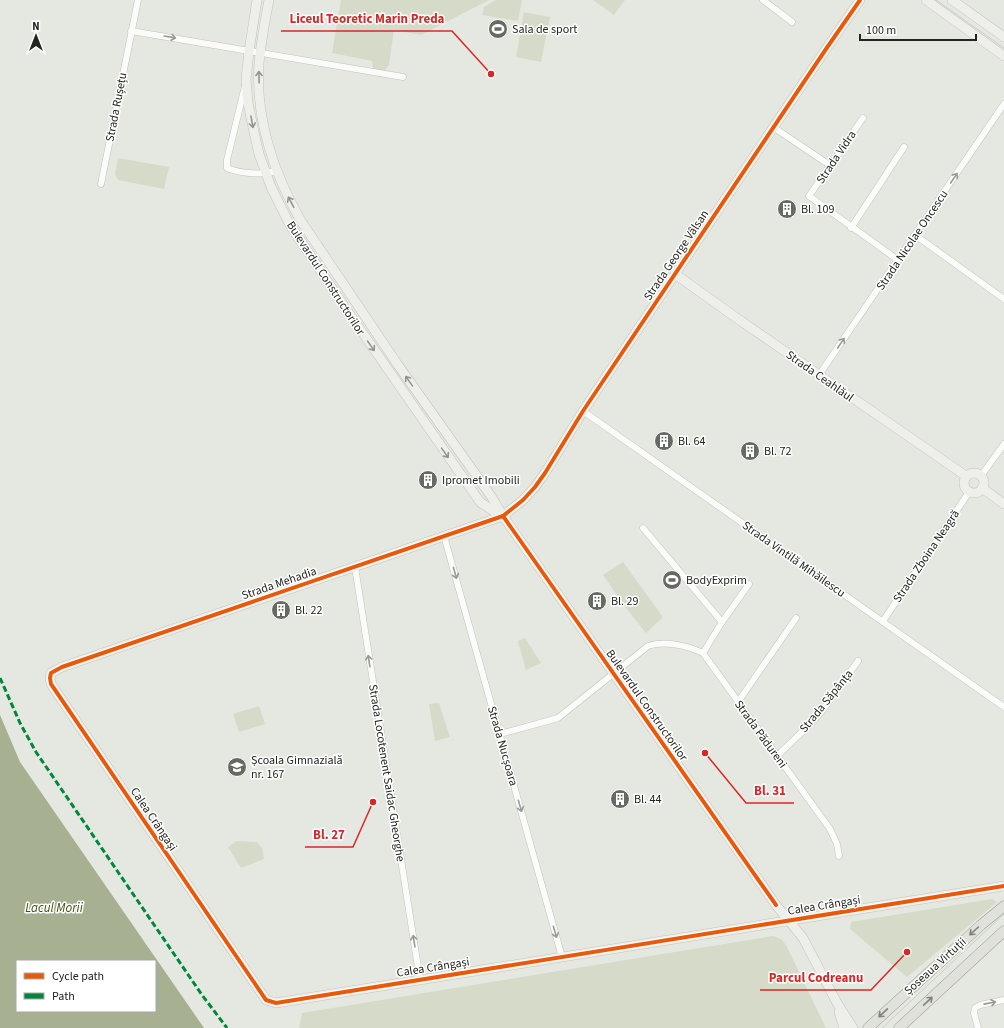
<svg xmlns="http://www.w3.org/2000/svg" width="1004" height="1028" font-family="'Source Sans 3',sans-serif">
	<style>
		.green { fill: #d5dbc8 }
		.water { fill: #a7b091; fill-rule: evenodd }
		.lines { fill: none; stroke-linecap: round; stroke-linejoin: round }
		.street-casing { stroke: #c1c3bd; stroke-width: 7 }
		.secondary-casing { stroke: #c1c3bd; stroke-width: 10 }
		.primary-casing { stroke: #999d8f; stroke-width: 11 }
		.street { stroke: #fbfcfa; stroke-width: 6 }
		.secondary { stroke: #eeefea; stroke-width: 9 }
		.primary { stroke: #e0e1db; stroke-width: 10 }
		.tram { stroke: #cccdca; stroke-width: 1 }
		.quiet { stroke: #00873e; stroke-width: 3; stroke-dasharray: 6 3; stroke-linecap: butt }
		.cycleway-casing { stroke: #fff; stroke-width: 6 }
		.cycleway { stroke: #e8590c; stroke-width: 4 }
		.oneway { stroke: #9a9b97 }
		.oneway2 { stroke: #93948f }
		.oneway3 { stroke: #82837d }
		.labels { text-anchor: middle; stroke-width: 3; stroke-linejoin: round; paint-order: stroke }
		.poi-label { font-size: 12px; fill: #23251f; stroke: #fff; text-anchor: start }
		.street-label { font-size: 12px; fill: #23251f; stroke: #fff }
		.water-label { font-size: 13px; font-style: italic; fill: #455312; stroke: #fff }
		.leader { fill: none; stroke: #d62828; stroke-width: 1.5 }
		.callout-dot { fill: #d62828; stroke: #fff; stroke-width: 1.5 }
		.callout-label { font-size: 13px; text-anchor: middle; font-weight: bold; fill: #d62828; stroke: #fff; stroke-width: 3; stroke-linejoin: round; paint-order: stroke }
	</style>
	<rect width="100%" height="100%" fill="#e5e8e0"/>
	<g class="green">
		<path d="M341,0H489L421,35L394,30L389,65L384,71L373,69L372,61L332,53Z"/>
		<path d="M496,0H522L518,21L482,15L484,7Z"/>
		<path d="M593,0H625L614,15Z"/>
		<path d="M524,12L550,17L541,62L516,57Z"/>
		<path d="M118,158L169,167L164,189L118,180L115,174Z"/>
		<path d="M623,562L663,617L646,633L626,608L603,575Z"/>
		<path d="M525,638L541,663L526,670L518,641Z"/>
		<path d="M439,703L450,737L435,741L429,704Z"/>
		<path d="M259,706L265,724L239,732L233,714Z"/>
		<path d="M237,841L257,842L262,848L264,859L241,868L228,847Z"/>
		<path d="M992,899L997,902L907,977L850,929L851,922Z"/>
		<path d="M773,936L781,939L786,945L826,1028H299L302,1013Z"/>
	</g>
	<path class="water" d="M0,715L20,762L204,1028H0ZM17,961H155V1011H17Z"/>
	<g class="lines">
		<defs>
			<g id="street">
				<path d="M763,0L792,22"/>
				<path d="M131,31L403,77"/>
				<path d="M245,86L227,160V168C242,174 262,175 277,171"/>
				<path d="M863,118L809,196L898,260"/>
				<path d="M773,127L831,166"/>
				<path d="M101,184L138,0"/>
				<path d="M851,228L904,147"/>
				<path d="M915,235L1004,299"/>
				<path d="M819,375L1004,104"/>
				<path d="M583,411L1004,707"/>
				<path d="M981,476L1004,444"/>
				<path d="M643,528L722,622"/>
				<path d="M444,536L562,957"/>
				<path d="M355,567L420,980"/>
				<path d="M883,621L969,492"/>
				<path d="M703,653L722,622L749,584"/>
				<path d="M738,702L796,618"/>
				<path d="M500,734L558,718L648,646C664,640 688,646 703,653L830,829L837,844L839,856"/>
				<path d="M777,756L806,728L822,711L858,661"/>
				<path d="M978,1028L974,1013L975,1008L980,1005L1004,1000"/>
			</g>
			<g id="secondary">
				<path d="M257,0L249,51L246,79L248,103L254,132L259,154L271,187L290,225L344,306L480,502L501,516"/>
				<path d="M269,0C265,21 261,42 259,63C255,118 274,174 301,221L398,365L491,496L503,516L776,905L803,938L837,1003L853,1028"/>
				<path d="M860,0L826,49L583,411L545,473L535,487L523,500L503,516L62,667L51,673L50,678L51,684L266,1000L276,1003L1004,886"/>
				<path d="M926,0L1004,56"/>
				<path d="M952,0L1004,37"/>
				<path d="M675,274L738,319L966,476"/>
				<circle cx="974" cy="483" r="10"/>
				<path d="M982,488L1004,504"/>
				<path d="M839,1012L844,1028"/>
			</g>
			<g id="primary">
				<path d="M868,1028L981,925L1004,906"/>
				<path d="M899,1028L1004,931"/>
			</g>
		</defs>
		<use href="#street" class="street-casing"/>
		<use href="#secondary" class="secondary-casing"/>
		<use href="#primary" class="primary-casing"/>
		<use href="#street" class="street"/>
		<use href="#secondary" class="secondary"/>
		<use href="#primary" class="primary"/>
		<g class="tram">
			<path d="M936,0L1004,48"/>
			<path d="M882,1028L1004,914"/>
		</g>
		<path class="quiet" d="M0,678L20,723L36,752L202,995L227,1028"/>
		<defs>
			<g id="cycleway">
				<path d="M860,0L826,49L583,411L545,473L535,487L523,500L503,516L62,667L51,673L50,678L51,684L266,1000L276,1003L1004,886"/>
				<path d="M503,516L776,905"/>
			</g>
		</defs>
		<use href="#cycleway" class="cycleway-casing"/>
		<use href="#cycleway" class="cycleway"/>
	</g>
	<defs><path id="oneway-shaft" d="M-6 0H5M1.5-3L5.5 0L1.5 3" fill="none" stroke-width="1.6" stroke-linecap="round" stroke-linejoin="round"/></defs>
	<g class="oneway">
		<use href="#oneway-shaft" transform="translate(170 37) rotate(10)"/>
		<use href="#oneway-shaft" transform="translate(954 178) rotate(-56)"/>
		<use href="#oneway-shaft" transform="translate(841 343) rotate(-56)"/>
		<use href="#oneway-shaft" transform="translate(455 573) rotate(74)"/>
		<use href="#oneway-shaft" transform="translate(369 661) rotate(-99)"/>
		<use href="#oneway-shaft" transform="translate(520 806) rotate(74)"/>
		<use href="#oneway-shaft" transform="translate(555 932) rotate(74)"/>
		<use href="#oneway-shaft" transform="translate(414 941) rotate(-99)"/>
		<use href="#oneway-shaft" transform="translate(990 1003) rotate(-11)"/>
	</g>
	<g class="oneway2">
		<use href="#oneway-shaft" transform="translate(259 77) rotate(-91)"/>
		<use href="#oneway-shaft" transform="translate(252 122) rotate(80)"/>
		<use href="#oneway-shaft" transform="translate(291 202) rotate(-118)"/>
		<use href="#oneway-shaft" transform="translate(371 346) rotate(55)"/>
		<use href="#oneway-shaft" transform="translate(409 381) rotate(-125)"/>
		<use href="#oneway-shaft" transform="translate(445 453) rotate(55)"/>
	</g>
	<g class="oneway3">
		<use href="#oneway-shaft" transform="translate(974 931) rotate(138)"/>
		<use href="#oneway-shaft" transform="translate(928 1001) rotate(-43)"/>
		<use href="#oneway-shaft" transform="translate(883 1013) rotate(137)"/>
	</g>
	<defs>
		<symbol id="stadium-disc" viewBox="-11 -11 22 22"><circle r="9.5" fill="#676963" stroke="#fff"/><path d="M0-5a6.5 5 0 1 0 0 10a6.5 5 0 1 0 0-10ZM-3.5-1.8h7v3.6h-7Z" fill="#fff"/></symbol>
		<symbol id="building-disc" viewBox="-11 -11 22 22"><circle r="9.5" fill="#676963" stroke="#fff"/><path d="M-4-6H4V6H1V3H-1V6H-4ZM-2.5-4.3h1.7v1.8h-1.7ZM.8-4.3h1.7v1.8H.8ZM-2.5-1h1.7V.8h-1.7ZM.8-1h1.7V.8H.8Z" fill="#fff"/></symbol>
		<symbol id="school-disc" viewBox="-11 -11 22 22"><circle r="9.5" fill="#676963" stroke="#fff"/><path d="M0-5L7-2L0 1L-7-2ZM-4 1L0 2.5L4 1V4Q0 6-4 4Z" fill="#fff"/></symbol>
	</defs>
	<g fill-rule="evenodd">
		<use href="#stadium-disc" x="487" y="18" width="22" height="22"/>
		<use href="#building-disc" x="776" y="198" width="22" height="22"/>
		<use href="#building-disc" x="653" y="430" width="22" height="22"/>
		<use href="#building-disc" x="739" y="440" width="22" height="22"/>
		<use href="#building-disc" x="417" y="469" width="22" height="22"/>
		<use href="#stadium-disc" x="661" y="569" width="22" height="22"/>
		<use href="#building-disc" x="586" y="590" width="22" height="22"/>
		<use href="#building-disc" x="270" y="599" width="22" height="22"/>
		<use href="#school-disc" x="226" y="756" width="22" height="22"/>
		<use href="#building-disc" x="609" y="788" width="22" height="22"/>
	</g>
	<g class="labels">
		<g class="poi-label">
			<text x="512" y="33">Sala de sport</text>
			<text x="801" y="213">Bl. 109</text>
			<text x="678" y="445">Bl. 64</text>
			<text x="764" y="455">Bl. 72</text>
			<text x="442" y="484">Ipromet Imobili</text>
			<text x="686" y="584">BodyExprim</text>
			<text x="611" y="605">Bl. 29</text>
			<text x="295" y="614">Bl. 22</text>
			<text x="251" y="764">Școala Gimnazială<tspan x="251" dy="14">nr. 167</tspan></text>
			<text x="634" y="803">Bl. 44</text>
		</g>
		<g class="street-label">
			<text transform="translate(116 107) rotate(-79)" y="4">Strada Rușețu</text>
			<text transform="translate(836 157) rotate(-56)" y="4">Strada Vidra</text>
			<text transform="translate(912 240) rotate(-56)" y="4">Strada Nicolae Oncescu</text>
			<text transform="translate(676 255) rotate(-56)" y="4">Strada George Vâlsan</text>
			<text transform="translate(326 278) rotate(57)" y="4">Bulevardul Constructorilor</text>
			<text transform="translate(820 376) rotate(35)" y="4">Strada Ceahlăul</text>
			<text transform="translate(926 556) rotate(-56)" y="4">Strada Zboina Neagră</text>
			<text transform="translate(794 559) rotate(35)" y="4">Strada Vintilă Mihăilescu</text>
			<text transform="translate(279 583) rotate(-19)" y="4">Strada Mehadia</text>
			<text transform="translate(826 701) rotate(-51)" y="4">Strada Săpânța</text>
			<text transform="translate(647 705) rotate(55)" y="4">Bulevardul Constructorilor</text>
			<text transform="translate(761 734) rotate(54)" y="4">Strada Pădureni</text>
			<text transform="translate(503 746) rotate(74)" y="4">Strada Nucșoara</text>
			<text transform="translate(387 773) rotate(81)" y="4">Strada Locotenent Saidac Gheorghe</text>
			<text transform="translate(154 819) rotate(56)" y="4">Calea Crângași</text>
			<text transform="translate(824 905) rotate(-9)" y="4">Calea Crângași</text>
			<text transform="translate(935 966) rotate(-42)" y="4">Șoseaua Virtuții</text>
			<text transform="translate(433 967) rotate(-9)" y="4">Calea Crângași</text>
		</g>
		<g class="water-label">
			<text x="54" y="912">Lacul Morii</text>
		</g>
	</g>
	<path class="leader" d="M491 74L452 31H281M705 753L746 803H794M373 802L353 847H305M907 952L871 990H760"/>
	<g class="callout-dot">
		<circle cx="491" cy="74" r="4"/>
		<circle cx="705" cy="753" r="4"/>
		<circle cx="373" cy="802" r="4"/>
		<circle cx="907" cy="952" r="4"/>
	</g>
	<g class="callout-label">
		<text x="367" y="23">Liceul Teoretic Marin Preda</text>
		<text x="770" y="795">Bl. 31</text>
		<text x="329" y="839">Bl. 27</text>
		<text x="816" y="982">Parcul Codreanu</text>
	</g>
	<rect x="16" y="960" width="140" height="52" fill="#ffffff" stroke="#a7a8a5"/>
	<rect x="24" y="973" width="20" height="6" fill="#e8590c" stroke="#a7a8a5"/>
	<text x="52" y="980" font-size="12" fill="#23251f">Cycle path</text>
	<rect x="24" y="993" width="20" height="6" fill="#00873e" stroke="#a7a8a5"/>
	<text x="52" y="1000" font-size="12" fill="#23251f">Path</text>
	<g transform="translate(36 36)" stroke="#ffffff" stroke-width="3" paint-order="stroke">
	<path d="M0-3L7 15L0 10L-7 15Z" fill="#23251f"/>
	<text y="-6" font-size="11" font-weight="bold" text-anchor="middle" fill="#23251f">N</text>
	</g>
	<path d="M860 34v6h116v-6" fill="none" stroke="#23251f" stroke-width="2"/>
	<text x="866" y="34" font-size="12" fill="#23251f" stroke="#ffffff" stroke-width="3" paint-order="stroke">100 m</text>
</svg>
